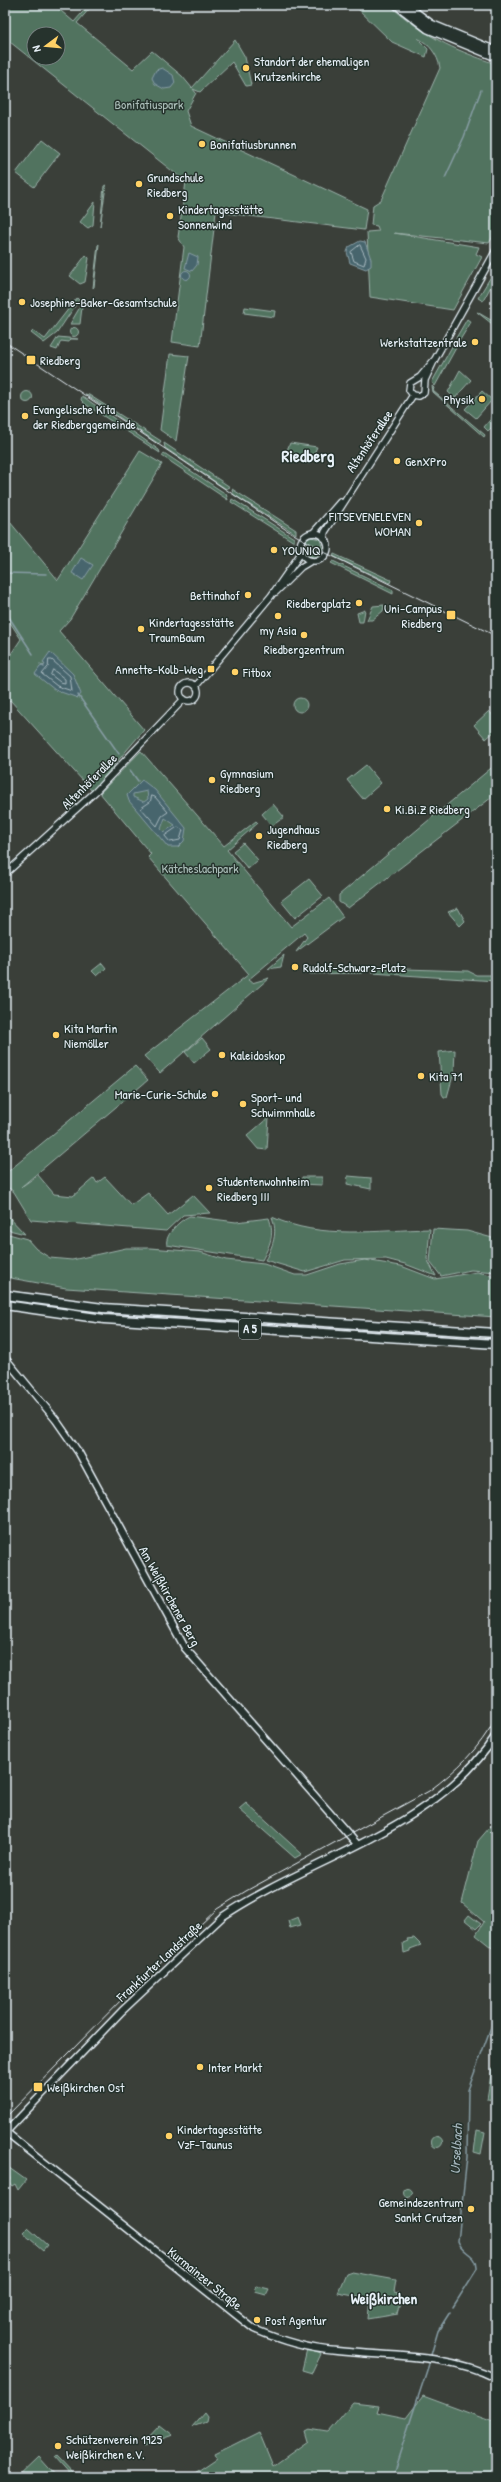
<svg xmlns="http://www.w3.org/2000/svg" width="501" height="2482" font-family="'Patrick Hand',sans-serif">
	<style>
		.green { fill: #51735e; stroke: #9cb2ab; fill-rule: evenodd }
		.water { fill: #47656d; stroke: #879da5; fill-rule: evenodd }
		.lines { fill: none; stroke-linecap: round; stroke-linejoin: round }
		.shore { stroke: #a8b9c0; stroke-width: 1 }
		.stream { stroke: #879da5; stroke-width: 1.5 }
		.tertiary-casing { stroke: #e8f1f8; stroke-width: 8 }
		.secondary-casing { stroke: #e8f1f8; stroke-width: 9 }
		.primary-casing { stroke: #e8f1f8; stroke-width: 10 }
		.motorway-casing { stroke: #e8f1f8; stroke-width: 11 }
		.tertiary { stroke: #26332d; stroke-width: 5.5 }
		.secondary { stroke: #26332d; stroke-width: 6 }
		.primary { stroke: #26332d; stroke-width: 7 }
		.motorway { stroke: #26332d; stroke-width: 8 }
		.tram { stroke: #e8f1f8; stroke-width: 1 }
		.poi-dot { fill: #ffd166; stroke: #26332d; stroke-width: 1.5 }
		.labels { text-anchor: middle; stroke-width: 3; stroke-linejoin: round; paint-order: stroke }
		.shield { fill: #26332d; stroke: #aeb8bb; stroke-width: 1 }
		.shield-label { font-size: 12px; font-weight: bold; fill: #e8f1f8 }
		.poi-label { font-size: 13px; fill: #e8f1f8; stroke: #26332d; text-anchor: start }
		.park-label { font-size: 13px; fill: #acbfba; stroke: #26332d }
		.street-label { font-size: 13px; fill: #e8f1f8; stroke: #26332d }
		.water-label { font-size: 14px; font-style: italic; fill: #a8b9c0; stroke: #26332d }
		.quarter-label { font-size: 15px; font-weight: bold; fill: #e8f1f8; stroke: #26332d }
		.district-label { font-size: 17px; font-weight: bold; fill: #e8f1f8; stroke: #26332d }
	</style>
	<rect width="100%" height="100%" fill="#3a3f39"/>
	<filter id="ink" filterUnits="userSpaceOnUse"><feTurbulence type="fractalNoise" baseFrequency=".025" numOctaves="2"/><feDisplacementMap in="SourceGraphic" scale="8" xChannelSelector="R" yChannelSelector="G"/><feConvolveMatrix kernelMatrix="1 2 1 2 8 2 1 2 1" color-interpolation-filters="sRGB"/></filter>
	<g filter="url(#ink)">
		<g class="green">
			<path d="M5,5H54L74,22L89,5L91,7L77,23L133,69L152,51L182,76L192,88L235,40L245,57L251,85L246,86L232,62L200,92L193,89L196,93L186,111L191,126L367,209L364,230L216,212L200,346L172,342L184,247L178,237L186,182L5,38ZM34,34H58V58H34Z"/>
			<path d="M354,5H389C427,37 449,48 496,64V232L489,243L394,233L479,247L476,254L482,257L453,310L370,297L367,232L379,231L377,226L371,225L373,205L381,200L440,68C438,55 429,43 417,38L428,49L426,57L392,42Z"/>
			<path d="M42,139L60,153L34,187L16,173Z"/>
			<path d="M106,185V186L100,227L104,186Z"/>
			<path d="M95,202L93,225L88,228L80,222Z"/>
			<path d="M99,244L94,287L93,288L98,245Z"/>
			<path d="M86,255L89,258L85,282L80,284L70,276Z"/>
			<path d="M496,268V277L483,301L478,298Z"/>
			<path d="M77,298L79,300L57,333L44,343L31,333L33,331L45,339Z"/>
			<path d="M80,307H82L80,324H70Z"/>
			<path d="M245,307L275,311L274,317L244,313Z"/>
			<path d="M477,312L496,323V327Z"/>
			<path d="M467,319L471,322L460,340L456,338Z"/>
			<circle cx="74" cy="332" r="4.5"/>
			<path d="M58,337L78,339H70L69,342L61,341L57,350L51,348Z"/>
			<path d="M454,343L457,346L435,386L432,382Z"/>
			<path d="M170,354L189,356L176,441L160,430Z"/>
			<path d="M460,370L471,380L455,398L448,392Z"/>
			<path d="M432,386L434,388L433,391L485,435L484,437L433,392Z"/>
			<path d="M482,391L492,400L476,418L465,409Z"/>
			<circle cx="27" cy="397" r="5.5"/>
			<path d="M85,394L89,395L161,441L159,444Z"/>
			<path d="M82,396L159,450L160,453L85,404L81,400Z"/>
			<path d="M496,413V423L488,431L484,427Z"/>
			<path d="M164,443L230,487L226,489L165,448Z"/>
			<path d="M290,443L317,447L309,464L287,450Z"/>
			<path d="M140,451L162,464L70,619L59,631L144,730L92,791L10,700L5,708V663L21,639L5,615V516L58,580Z"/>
			<path d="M164,453L226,494L228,500L162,456Z"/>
			<path d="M232,489L296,530V534L233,494Z"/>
			<path d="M232,499L294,538V542L231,502Z"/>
			<path d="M311,537L320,539L323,550L305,540Z"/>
			<path d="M303,544L320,555L313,557L307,555Z"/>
			<path d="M334,554L391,580L390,583L333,556Z"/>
			<path d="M333,561L393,590V594L331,563Z"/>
			<path d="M384,605L383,611L372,620H367L373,606Z"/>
			<path d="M365,610L363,622H359L357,613Z"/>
			<circle cx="300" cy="705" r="7"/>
			<path d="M489,711L496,719V730L486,739L474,725Z"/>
			<path d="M141,751L224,846L256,821L258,823L227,850L291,927L329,898L343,917L296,952L307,937L304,933L248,980L252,983L269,978L160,1073L144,1056L249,974L148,857L151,854L100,793Z"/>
			<path d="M496,764V794L348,908L339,902V895Z"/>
			<path d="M366,765L381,783L363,799L347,780Z"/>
			<path d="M273,804L284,817L272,826L262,814Z"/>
			<path d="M243,843L258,860L248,869L233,851Z"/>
			<path d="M309,879L323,896L295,918L281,901Z"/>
			<path d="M458,908L465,921L460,926L448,912Z"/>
			<path d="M284,955L281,967L268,969Z"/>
			<path d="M102,963L106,968L97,976L92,971Z"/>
			<path d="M347,968L365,969L363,973L310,974V971Z"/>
			<path d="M374,968L468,971L476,975H496V981L372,973Z"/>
			<path d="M202,1038L211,1049L194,1063L185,1052Z"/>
			<path d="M455,1050L454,1072L447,1097H444L442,1094L439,1052Z"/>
			<path d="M135,1066L148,1080L21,1187L38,1175L54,1194L73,1196L94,1178L97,1183L105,1177L131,1205L148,1193L168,1215L193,1195L210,1213L183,1215L166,1231L31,1220L14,1192L5,1185V1174Z"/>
			<path d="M269,1117L267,1150L258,1149L247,1136Z"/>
			<path d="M348,1176L371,1178V1189L347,1184Z"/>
			<path d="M302,1177H322V1185L301,1184Z"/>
			<path d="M5,1213L25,1234L5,1229Z"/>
			<path d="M190,1216L236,1222L269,1218C275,1234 270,1245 262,1260L167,1245C164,1235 181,1219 190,1216Z"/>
			<path d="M272,1217C320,1240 379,1230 430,1229L427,1259L436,1276L405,1264L386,1259L345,1260L305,1272L265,1260C273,1246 278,1233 272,1217Z"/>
			<path d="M433,1229L467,1231L496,1239V1272L471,1270L441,1276L430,1262Z"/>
			<path d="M5,1233L27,1239L36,1249L50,1258L72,1260L126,1248H150L200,1252L226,1260L264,1264L295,1275H307L340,1264L365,1260L401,1266L435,1279L477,1272L496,1276V1317L66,1288L5,1277Z"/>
			<path d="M246,1803L302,1854L295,1858L239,1809Z"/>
			<path d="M496,1820V1951L476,1935L484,1922L462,1903L478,1841Z"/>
			<path d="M469,1915L481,1924L476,1929L465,1920Z"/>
			<path d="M298,1917L301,1925L290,1928L288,1921Z"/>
			<path d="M414,1938L421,1945L410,1949V1951L404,1953L403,1943L408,1941L407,1939Z"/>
			<path d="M492,2068L496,2069V2100L487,2099Z"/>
			<path d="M477,2130L485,2132L481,2154L474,2152Z"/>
			<circle cx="437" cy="2142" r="5.5"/>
			<path d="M5,2165L26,2180L18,2190L15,2184L12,2186L8,2181L10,2178L7,2175L5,2176Z"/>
			<circle cx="408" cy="2193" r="4.5"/>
			<path d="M28,2228L47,2245L43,2250L23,2233Z"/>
			<path d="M352,2272L396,2280L394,2292L398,2293L396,2301L401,2303L398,2314L368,2319L370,2299L338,2293L346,2274Z"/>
			<path d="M257,2286L269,2289L266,2295L255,2292Z"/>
			<path d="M307,2349L321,2354L312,2373L302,2370Z"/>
			<path d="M423,2396L496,2423V2477H189L217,2458L215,2454L259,2432L273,2466L308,2441L305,2431L309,2429L328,2432L353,2403L379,2406L377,2412L406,2418Z"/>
			<path d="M204,2413L207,2417L206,2422L192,2427Z"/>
			<path d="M160,2425L173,2435L144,2445L145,2441Z"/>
			<path d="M57,2456L75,2475L73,2477L55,2457Z"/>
			<path d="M39,2457L57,2477H18Z"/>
		</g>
		<g class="water">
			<path d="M162,68L173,75L175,83L171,88L164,89L155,84L152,78L156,70Z"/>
			<path d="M360,241L365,242L371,259V266L366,269L350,263L347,252L349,247Z"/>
			<path d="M189,253L198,257L197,265L192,271L185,268Z"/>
			<circle cx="186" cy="275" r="4.5"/>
			<path d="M81,558L93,565L83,580L72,573Z"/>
			<path d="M50,652L73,674L81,694L78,698L55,690L35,674L40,667L45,665L43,662Z"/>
			<path d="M142,780L155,790L186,828L184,841L178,847H168L129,801L127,795ZM147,791L148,799L144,802L133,797V794ZM165,818L175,825L164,832L161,829Z"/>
		</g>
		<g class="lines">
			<g class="shore">
				<path d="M360,245L366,258L364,265L354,261L351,252Z"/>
				<path d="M49,660H52L70,676L72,691L57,686L42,674L48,667Z"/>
				<path d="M53,670L65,679V683L60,682L51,675Z"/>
				<path d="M152,796L155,797L168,812L162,816L157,826L141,808L150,802Z"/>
				<path d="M178,827L183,830L180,840L170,842L165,836Z"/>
			</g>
			<g class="stream">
				<path d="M445,178L464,137L481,90"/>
				<path d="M5,573L46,574"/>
				<path d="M5,611L33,654"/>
				<path d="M40,664L44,667"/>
				<path d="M78,695L119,754"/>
				<path d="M130,770L138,781"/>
				<path d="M453,2307L477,2269C478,2254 462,2254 458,2241L467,2157L468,2090L494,2019L496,2007"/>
				<path d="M431,2355L438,2331L450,2312"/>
				<path d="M392,2477L430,2361"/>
			</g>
			<defs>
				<g id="tertiary">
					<path d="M435,359L425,380L424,393L419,396L413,395L409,390L410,383L420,377L435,359L496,250"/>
					<path d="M313,533L340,502"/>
					<circle cx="314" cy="547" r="14"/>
					<path d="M324,538L325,532L413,395"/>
					<path d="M276,592L301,567L311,561"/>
					<circle cx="189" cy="692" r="9"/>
					<path d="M196,686L271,596L301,553"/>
					<path d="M5,874L95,792L184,699"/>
				</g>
				<g id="secondary">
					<path d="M5,1358L56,1420L79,1453L185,1648L357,1844"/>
					<path d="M6,2132L254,2329C279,2340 310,2349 337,2351C391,2357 446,2353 496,2378"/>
					<path d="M5,2133L122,2011L222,1917C309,1858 437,1829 496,1735"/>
				</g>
				<g id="primary">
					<path d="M397,5L428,29L496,57"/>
					<path d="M406,5L431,24L496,51"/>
				</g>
				<g id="motorway">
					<path d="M5,1295L103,1308L496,1333"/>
					<path d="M5,1305L104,1319L496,1344"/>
				</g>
			</defs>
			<use href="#tertiary" class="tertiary-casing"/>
			<use href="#secondary" class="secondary-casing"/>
			<use href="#primary" class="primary-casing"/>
			<use href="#motorway" class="motorway-casing"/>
			<use href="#tertiary" class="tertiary"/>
			<use href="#secondary" class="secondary"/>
			<use href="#primary" class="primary"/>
			<use href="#motorway" class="motorway"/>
			<g class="tram">
				<path d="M5,342L285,529L326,553L496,636"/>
				<path d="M5,2118L130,1991L217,1909L246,1891L429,1791C457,1770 479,1749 496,1718"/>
			</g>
		</g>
	</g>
	<g class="poi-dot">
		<circle cx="246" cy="68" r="4"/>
		<circle cx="202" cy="144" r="4"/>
		<circle cx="139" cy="184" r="4"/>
		<circle cx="170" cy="216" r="4"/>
		<circle cx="22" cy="302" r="4"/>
		<circle cx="475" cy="342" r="4"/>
		<rect x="26" y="355" width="10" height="10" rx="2"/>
		<circle cx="482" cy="399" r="4"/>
		<circle cx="25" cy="416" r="4"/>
		<circle cx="397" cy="461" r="4"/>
		<circle cx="419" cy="523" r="4"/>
		<circle cx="274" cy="550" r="4"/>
		<circle cx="248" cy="595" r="4"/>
		<circle cx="359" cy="603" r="4"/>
		<rect x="446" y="610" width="10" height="10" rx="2"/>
		<circle cx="278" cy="616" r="4"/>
		<circle cx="141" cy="629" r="4"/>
		<circle cx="304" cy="635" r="4"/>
		<rect x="207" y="665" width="8" height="8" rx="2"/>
		<circle cx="235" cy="672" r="4"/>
		<circle cx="212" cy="780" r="4"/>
		<circle cx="387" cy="809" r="4"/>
		<circle cx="259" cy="836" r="4"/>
		<circle cx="295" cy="967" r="4"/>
		<circle cx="56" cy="1035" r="4"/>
		<circle cx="222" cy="1055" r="4"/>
		<circle cx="421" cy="1076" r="4"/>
		<circle cx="215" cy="1094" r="4"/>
		<circle cx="243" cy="1104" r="4"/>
		<circle cx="209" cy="1188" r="4"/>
		<circle cx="200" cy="2067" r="4"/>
		<rect x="33" y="2082" width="10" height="10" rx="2"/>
		<circle cx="169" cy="2136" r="4"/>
		<circle cx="471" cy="2209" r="4"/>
		<circle cx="257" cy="2320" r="4"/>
		<circle cx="58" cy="2446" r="4"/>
	</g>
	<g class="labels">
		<rect class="shield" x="239" y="1319" width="22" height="20" rx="3"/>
		<g class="shield-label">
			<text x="250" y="1333">A 5</text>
		</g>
		<g class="poi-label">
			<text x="254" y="66">Standort der ehemaligen<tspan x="254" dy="15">Krutzenkirche</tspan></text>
			<text x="210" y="149">Bonifatiusbrunnen</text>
			<text x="147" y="182">Grundschule<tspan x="147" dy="15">Riedberg</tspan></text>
			<text x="178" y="214">Kindertagesstätte<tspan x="178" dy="15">Sonnenwind</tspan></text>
			<text x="30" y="307">Josephine-Baker-Gesamtschule</text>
			<text x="467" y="347" text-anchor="end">Werkstattzentrale</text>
			<text x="40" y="365">Riedberg</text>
			<text x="474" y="404" text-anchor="end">Physik</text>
			<text x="33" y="414">Evangelische Kita<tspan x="33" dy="15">der Riedberggemeinde</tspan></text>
			<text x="405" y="466">GenXPro</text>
			<text x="411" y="521" text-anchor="end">FITSEVENELEVEN<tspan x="411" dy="15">WOMAN</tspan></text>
			<text x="282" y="555">YOUNIQ</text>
			<text x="240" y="600" text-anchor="end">Bettinahof</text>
			<text x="351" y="608" text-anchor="end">Riedbergplatz</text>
			<text x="442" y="613" text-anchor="end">Uni-Campus<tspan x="442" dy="15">Riedberg</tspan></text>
			<text x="149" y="627">Kindertagesstätte<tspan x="149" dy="15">TraumBaum</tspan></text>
			<text x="278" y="635" text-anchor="middle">my Asia</text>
			<text x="304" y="654" text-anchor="middle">Riedbergzentrum</text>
			<text x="203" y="674" text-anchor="end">Annette-Kolb-Weg</text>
			<text x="243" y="677">Fitbox</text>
			<text x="220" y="778">Gymnasium<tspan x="220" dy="15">Riedberg</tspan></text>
			<text x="395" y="814">Ki.Bi.Z Riedberg</text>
			<text x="267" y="834">Jugendhaus<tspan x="267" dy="15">Riedberg</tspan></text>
			<text x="303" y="972">Rudolf-Schwarz-Platz</text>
			<text x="64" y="1033">Kita Martin<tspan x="64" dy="15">Niemöller</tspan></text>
			<text x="230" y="1060">Kaleidoskop</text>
			<text x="429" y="1081">Kita 71</text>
			<text x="207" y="1099" text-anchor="end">Marie-Curie-Schule</text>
			<text x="251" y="1102">Sport- und<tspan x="251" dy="15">Schwimmhalle</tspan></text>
			<text x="217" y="1186">Studentenwohnheim<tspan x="217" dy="15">Riedberg III</tspan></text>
			<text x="208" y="2072">Inter Markt</text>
			<text x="47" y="2092">Weißkirchen Ost</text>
			<text x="177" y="2134">Kindertagesstätte<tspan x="177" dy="15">VzF-Taunus</tspan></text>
			<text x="463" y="2207" text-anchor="end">Gemeindezentrum<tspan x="463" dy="15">Sankt Crutzen</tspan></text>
			<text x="265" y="2325">Post Agentur</text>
			<text x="66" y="2444">Schützenverein 1925<tspan x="66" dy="15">Weißkirchen e.V.</tspan></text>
		</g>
		<g class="park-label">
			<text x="149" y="109">Bonifatiuspark</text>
			<text x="200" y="873">Kätcheslachpark</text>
		</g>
		<g class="street-label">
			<text transform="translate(369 441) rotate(-56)" y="5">Altenhöferallee</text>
			<text transform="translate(89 781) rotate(-45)" y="5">Altenhöferallee</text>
			<text transform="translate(170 1596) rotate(61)" y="5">Am Weißkirchener Berg</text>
			<text transform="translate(159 1961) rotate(-43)" y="5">Frankfurter Landstraße</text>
			<text transform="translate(205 2278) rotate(39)" y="5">Kurmainzer Straße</text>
		</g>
		<g class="water-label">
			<text transform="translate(456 2149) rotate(-87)" y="5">Urselbach</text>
		</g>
		<g class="quarter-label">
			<text x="384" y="2304">Weißkirchen</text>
		</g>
		<g class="district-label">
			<text x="308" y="462">Riedberg</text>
		</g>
	</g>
	<rect width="501" height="2482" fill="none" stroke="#26332d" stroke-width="20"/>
	<rect x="10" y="10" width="481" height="2462" fill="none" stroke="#e8f1f8" stroke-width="1.5" filter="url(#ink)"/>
	<g transform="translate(46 46) rotate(254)"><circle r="19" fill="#26332d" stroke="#747f7e"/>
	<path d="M0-3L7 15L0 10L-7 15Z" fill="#ffd166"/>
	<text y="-6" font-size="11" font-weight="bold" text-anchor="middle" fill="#e8f1f8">N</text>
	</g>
</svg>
